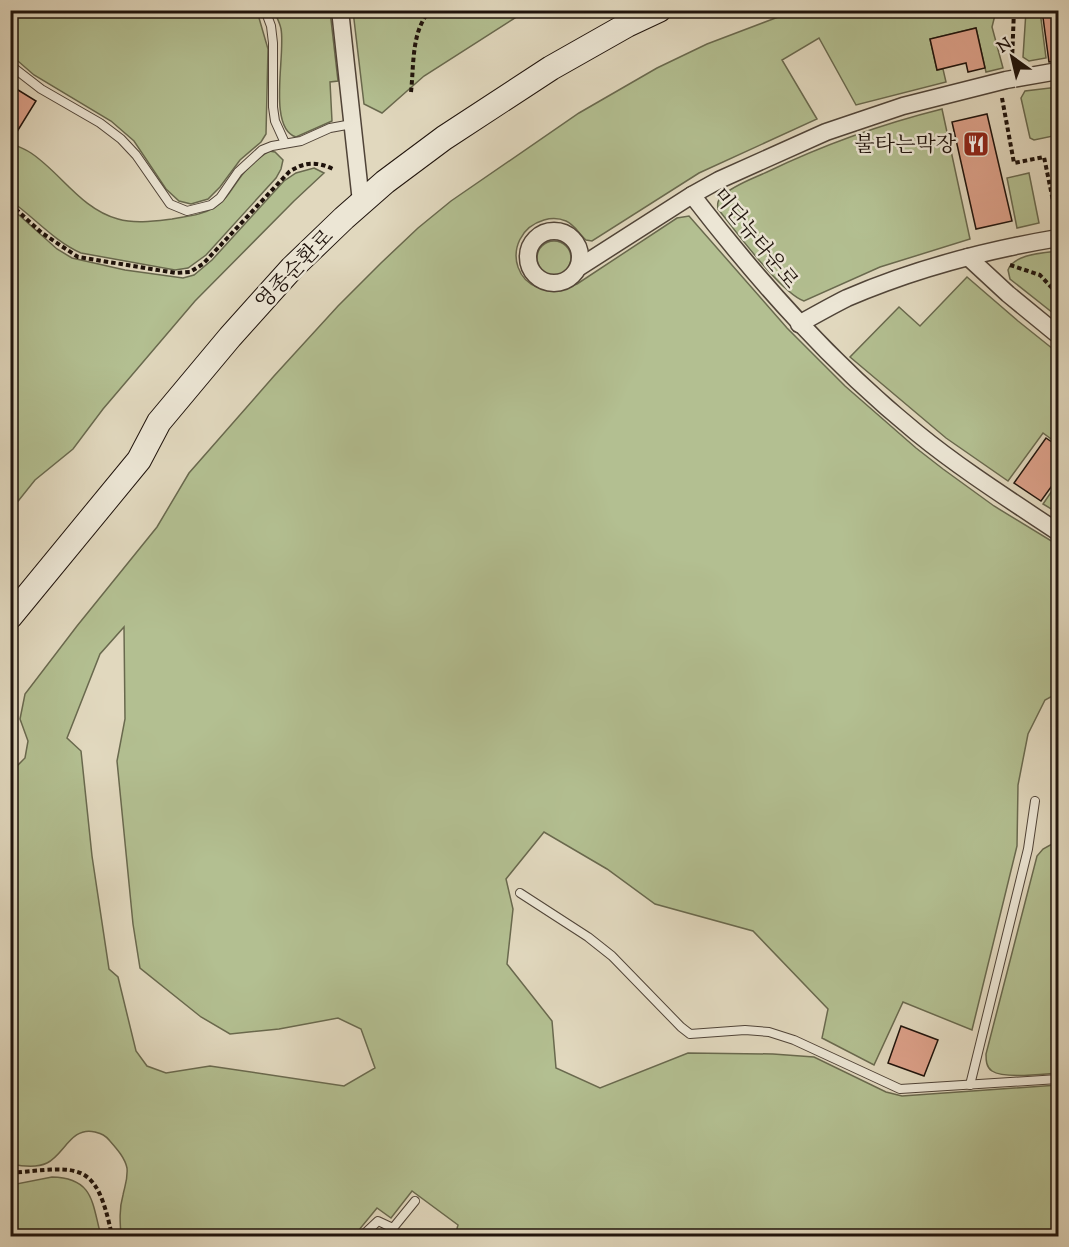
<svg xmlns="http://www.w3.org/2000/svg" width="1069" height="1247" font-family="'Sorts Mill Goudy','Noto Serif KR',serif">
	<style>
		.green { fill: #b3bf91; stroke: #69694e; stroke-width: 1.5; fill-rule: evenodd }
		.building { fill: #dda18a; stroke: #1f130c; stroke-width: 1.5 }
		.lines { fill: none; stroke-linecap: round; stroke-linejoin: round }
		.lane-casing { stroke: #504438; stroke-width: 10 }
		.street-casing { stroke: #504438; stroke-width: 19 }
		.secondary-casing { stroke: #1f130c; stroke-width: 26 }
		.path { stroke: #1f130c; stroke-width: 4; stroke-dasharray: 4.5 3; stroke-linecap: butt }
		.lane { stroke: #ece6d5; stroke-width: 8 }
		.street { stroke: #ece6d5; stroke-width: 16 }
		.secondary { stroke: #ece6d5; stroke-width: 24 }
		.labels { text-anchor: middle; stroke-width: 5; stroke-linejoin: round; paint-order: stroke }
		.poi-label { font-size: 21px; fill: #1f130c; stroke: #ece6d5; text-anchor: end }
		.street-label { font-size: 21px; fill: #1f130c; stroke: #ece6d5 }
	</style>
	<rect width="100%" height="100%" fill="#e1d8be"/>
	<filter id="stains"><feTurbulence type="fractalNoise" baseFrequency=".00333" numOctaves="4"/><feColorMatrix values="0 0 0 0 .2 0 0 0 0 .09 0 0 0 0 .02 0 0 0 .5 -.17"/></filter>
	<radialGradient id="worn" r=".72"><stop offset=".6" stop-color="#630" stop-opacity="0"/><stop offset="1" stop-color="#630" stop-opacity=".3"/></radialGradient>
	<g class="green">
		<path d="M11,10L257,11L268,49L266,134L261,142L240,160L220,187L208,199L191,204L179,201L166,189L134,141L111,121L34,75L11,55Z"/>
		<path d="M274,11H330L338,81L330,82L332,121L296,137C267,128 286,53 281,29C280,23 276,16 274,11Z"/>
		<path d="M353,11V10L526,11L424,76L382,113L364,104Z"/>
		<path d="M794,11H996L992,27L1003,68L986,72L976,28L930,39L937,70L943,69L946,82L856,105L819,38L782,60L817,119L699,173L592,241L586,240C579,234 575,225 566,221C559,218 551,218 544,220C496,234 512,311 577,284L677,218L689,216L787,328L845,386L916,448L943,469L994,506L1058,545V693L1045,700L1028,734L1018,785L1017,846L972,1030L903,1002L874,1065L822,1038L828,1009L753,931L655,904L607,869L544,832L506,879L513,909L507,964L552,1021L556,1068L600,1088L688,1053L773,1054L814,1057L886,1092L902,1096L1058,1085V1236H455L458,1225L412,1191L391,1218L377,1208L354,1236H121C120,1222 119,1209 123,1195C125,1185 128,1179 127,1168C125,1158 117,1149 110,1141C105,1135 102,1134 95,1132C71,1126 64,1155 47,1163C37,1168 21,1166 11,1164L10,773L25,758L28,741L20,719L25,694L77,626L157,527L189,473L274,376L338,306L381,263L418,228L451,201L579,113L657,68L707,44ZM124,627L125,719L117,761L133,924L140,968L201,1017L230,1034L279,1029L338,1018L361,1029L375,1068L344,1086L210,1066L166,1073L147,1066L136,1051L118,977L109,969L92,856L81,751L67,738L100,654Z"/>
		<path d="M1026,11H1040L1046,58L1029,61L1023,57Z"/>
		<path d="M1058,87V135L1034,140L1030,138L1021,98L1025,91Z"/>
		<path d="M942,109L970,239L880,267L804,301C781,293 735,230 718,209C717,203 718,200 722,196C734,185 752,179 767,172C823,145 882,124 942,109Z"/>
		<path d="M10,143C17,146 25,149 31,153C61,173 81,209 118,219C135,224 155,221 172,219C188,216 200,216 215,207C227,199 231,190 239,179C247,167 257,159 269,151L275,152L283,160L281,169L276,178L206,255L188,268L175,270L81,253C54,241 35,218 11,201Z"/>
		<path d="M314,168L324,173L294,201L195,301L103,409L73,449L35,480L11,510V208L57,249L72,258L125,270L183,278L194,275L212,260L284,181L296,173Z"/>
		<path d="M1029,173L1039,223L1017,228L1007,178Z"/>
		<circle cx="554" cy="258" r="17"/>
		<path d="M1058,251V317L1010,279L1008,270C1014,254 1043,253 1058,251Z"/>
		<path d="M967,277L1018,321L1058,353V444L1043,433L1008,481L946,438L850,357L899,307L920,326Z"/>
		<path d="M1058,482V513L1043,504Z"/>
		<path d="M1052,844L1058,845V1073C1043,1074 1004,1079 992,1071C986,1067 986,1060 986,1054L1037,856L1043,849Z"/>
		<path d="M52,1177C94,1178 92,1203 101,1236H11V1185Z"/>
	</g>
	<g class="building">
		<path d="M1042,10H1059V61L1049,62Z"/>
		<path d="M976,28L985,68L968,72L966,63L937,70L930,39Z"/>
		<path d="M10,85L36,101L10,143Z"/>
		<path d="M987,114L1012,221L976,229L952,122Z"/>
		<path d="M1046,438L1059,447V476L1041,501L1014,483Z"/>
		<path d="M901,1026L938,1040L924,1076L888,1063Z"/>
	</g>
	<g class="lines">
		<defs>
			<g id="lane">
				<path d="M265,10L271,26L273,43V107L275,121L285,143"/>
				<path d="M10,65L41,89L100,123L121,139L136,155L170,204L187,211L211,205L220,198L238,172L262,150L272,146L301,141L330,128L352,124"/>
				<path d="M520,893L588,937L612,956L681,1027L690,1034L745,1030L769,1032L794,1040L900,1089L1058,1079"/>
				<path d="M970,1085L1028,849L1035,801"/>
				<path d="M362,1236L378,1221L393,1228L415,1201"/>
			</g>
			<g id="street">
				<path d="M340,10L361,202"/>
				<path d="M692,195C759,282 831,363 917,433C961,469 1010,500 1058,532"/>
				<circle cx="554" cy="257" r="26"/>
				<path d="M968,257L1008,294L1058,335"/>
				<path d="M578,268L692,195L719,180L826,132L903,106L1006,80L1058,71"/>
				<path d="M799,324C815,315 831,306 847,298C914,269 987,250 1058,238"/>
			</g>
			<path id="secondary" d="M10,617L139,460L159,422L230,337L292,268L344,218L385,182L444,138L551,68L627,25L659,10"/>
		</defs>
		<use href="#lane" class="lane-casing"/>
		<use href="#street" class="street-casing"/>
		<use href="#secondary" class="secondary-casing"/>
		<g class="path">
			<path d="M1012,61L1014,10"/>
			<path d="M411,92C414,66 411,29 431,10"/>
			<path d="M1002,98L1014,163L1044,157L1057,220"/>
			<path d="M10,204L42,233L78,257L176,273L190,272L203,264L289,172C304,162 316,161 333,169"/>
			<path d="M1057,255L1058,272"/>
			<path d="M1010,265L1040,275L1052,288L1058,290"/>
			<path d="M10,1173C80,1167 96,1159 112,1236"/>
		</g>
		<use href="#lane" class="lane"/>
		<use href="#street" class="street"/>
		<use href="#secondary" class="secondary"/>
	</g>
	<defs>
		<symbol id="restaurant-square" viewBox="-11 -11 22 22"><rect x="-9" y="-9" width="18" height="18" rx="4" fill="#8f2418" stroke="#ece6d5"/><path d="M-5-6h1v4h1v-4h1v4h1v-4h1v5L-1.5 .5V6h-2V.5L-5-1ZM5-6V6H3V1.5H1.5Q1.5-4 5-6Z" fill="#fff"/></symbol>
	</defs>
	<g fill-rule="evenodd">
		<use href="#restaurant-square" x="961" y="129" width="30" height="30"/>
	</g>
	<g class="labels">
		<g class="poi-label">
			<text x="956" y="151">불타는막장</text>
		</g>
		<g class="street-label">
			<text transform="translate(756 238) rotate(51)" y="7">미단뉴타운로</text>
			<text transform="translate(294 269) rotate(-46)" y="7">영종순환로</text>
		</g>
	</g>
	<rect width="1069" height="1247" fill="none" stroke="#e1d8be" stroke-width="36"/>
	<rect x="12" y="12" width="1045" height="1223" fill="none" stroke="#1f130c" stroke-width="3"/>
	<rect x="18" y="18" width="1033" height="1211" fill="none" stroke="#1f130c" stroke-width="1.5"/>
	<g transform="translate(1012 57) rotate(326)" stroke="#ece6d5" stroke-width="4.5" paint-order="stroke">
	<path d="M0-4.5L10 22L0 15L-10 22Z" fill="#1f130c"/>
	<text y="-9" font-size="16" font-weight="bold" text-anchor="middle" fill="#1f130c">N</text>
	</g>
	<rect width="100%" height="100%" filter="url(#stains)"/>
	<rect width="100%" height="100%" fill="url(#worn)"/>
</svg>
